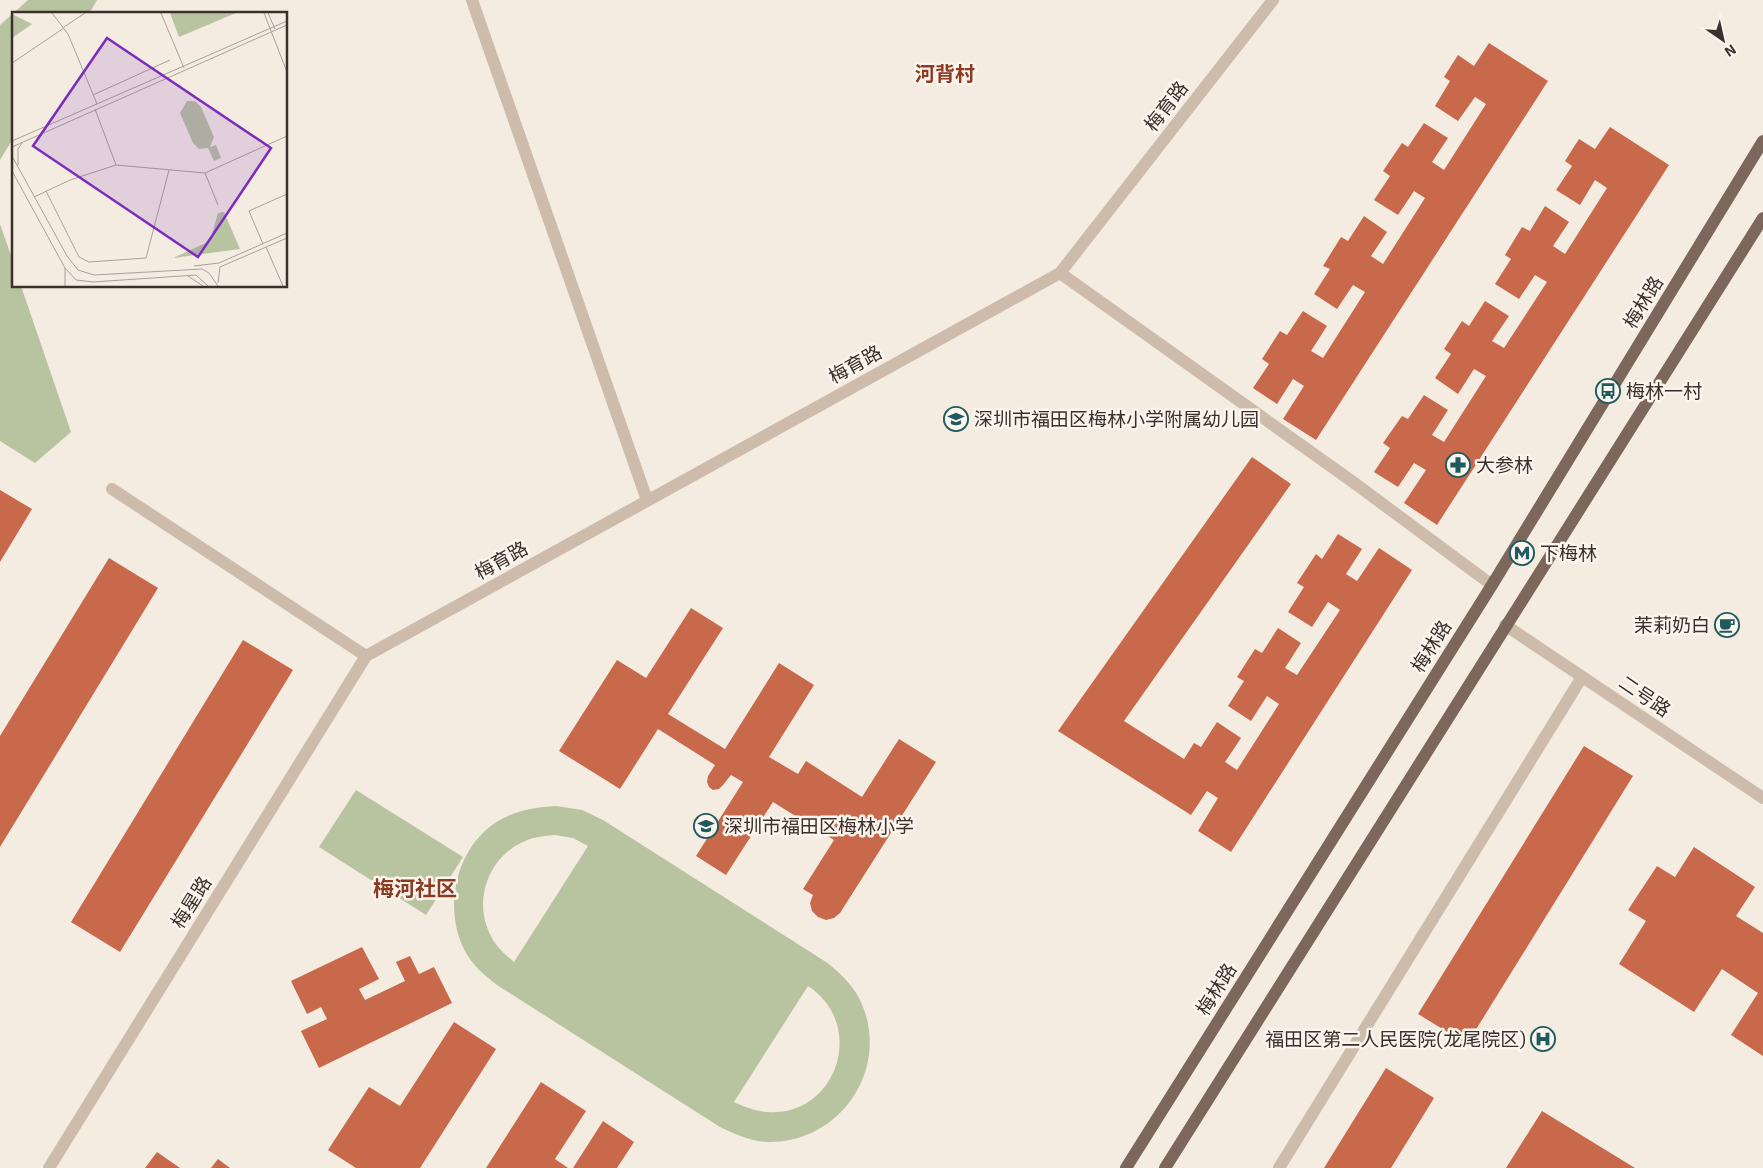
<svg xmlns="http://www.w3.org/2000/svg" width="1763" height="1168" font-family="'Exo 2','Noto Sans SC',sans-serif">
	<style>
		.green { fill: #b8c4a0; fill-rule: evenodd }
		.building { fill: #c8694b }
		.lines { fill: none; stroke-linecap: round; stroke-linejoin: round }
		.minor { stroke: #cdbbac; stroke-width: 12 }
		.major { stroke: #7d675c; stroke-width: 12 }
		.labels { text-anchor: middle; stroke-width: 5; stroke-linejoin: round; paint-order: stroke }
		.street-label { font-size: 19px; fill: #3b302b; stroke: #fbf5ee }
		.poi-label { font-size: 19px; fill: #3b302b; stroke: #fbf5ee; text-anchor: start }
		.neighbourhood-label { font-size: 20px; font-weight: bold; fill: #8c3b22; stroke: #fbf5ee }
		.quarter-label { font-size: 21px; font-weight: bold; fill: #8c3b22; stroke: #fbf5ee }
		.inset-road { fill: none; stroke: #aaa098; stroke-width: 1 }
		.view { fill: #7b2cbf; fill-opacity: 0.15; stroke: #7b2cbf; stroke-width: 2.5 }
		.inset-edge { fill: none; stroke: #3b302b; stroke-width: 2.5 }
	</style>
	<rect width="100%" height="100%" fill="#f4ebe1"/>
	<g class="green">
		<path d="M28,0H97L89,14H14V137L0,160V25Z"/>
		<path d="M0,224L14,264V286H21L71,432L35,463L0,441Z"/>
		<path d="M356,790L463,857L426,915L319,847Z"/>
		<path d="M556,806L582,810L603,820L826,962C839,972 851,983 859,998C893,1065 842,1144 767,1142C750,1141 735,1134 720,1127L497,985C484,975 471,964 464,949C441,903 459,837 508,816C524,809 539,807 556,806ZM555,835L573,838L588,846L514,962C505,954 496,947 491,936C473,903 487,859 521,843C532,837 543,836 555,835ZM808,986C868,1025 836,1118 767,1112C755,1111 745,1107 734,1102Z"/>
	</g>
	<g class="building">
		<path d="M1489,43L1548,81L1316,440L1283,419L1304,386L1293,379L1277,404L1253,388L1269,364L1262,359L1280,331L1287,335L1303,311L1327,326L1311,351L1323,358L1365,292L1353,285L1337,309L1314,294L1330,269L1323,266L1341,237L1348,241L1364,216L1387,232L1371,256L1383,264L1425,198L1414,191L1398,215L1374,200L1390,176L1383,171L1402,143L1408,147L1424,123L1448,138L1432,162L1444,170L1486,104L1475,97L1458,121L1435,106L1450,81L1444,77L1458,55L1474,66Z"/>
		<path d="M1610,127L1669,165L1437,525L1404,503L1426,470L1414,463L1398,487L1374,472L1390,448L1383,443L1402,416L1408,419L1424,395L1448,410L1432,435L1444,442L1486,376L1474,369L1458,394L1435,378L1451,354L1444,349L1462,321L1469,326L1485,301L1509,316L1492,341L1504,348L1547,282L1535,275L1519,299L1495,284L1511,259L1505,255L1522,227L1530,231L1545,206L1569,222L1553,246L1565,254L1607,188L1595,180L1580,205L1556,190L1572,166L1565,161L1579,139L1595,149Z"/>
		<path d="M1252,457L1291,484L1124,721L1184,759L1194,743L1201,747L1217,722L1241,738L1225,762L1237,770L1279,704L1267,696L1251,721L1228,706L1244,681L1237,677L1255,649L1262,653L1278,628L1301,643L1285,668L1297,675L1340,610L1328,602L1312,627L1288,612L1304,587L1297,583L1316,554L1322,559L1338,534L1362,549L1346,574L1357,581L1379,548L1412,570L1231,852L1198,831L1218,798L1207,791L1191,815L1058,731Z"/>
		<path d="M0,490L32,509L0,562Z"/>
		<path d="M109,558L158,588L0,847V736Z"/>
		<path d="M691,608L723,628L668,714L725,749L779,663L814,685L769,757L798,774L806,761L862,797L899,739L936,762L840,913L834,918L826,920L818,917L812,911L810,903L813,895L803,889L834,840L773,802L726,875L696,856L743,782L731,775L723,785L719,789L713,790L709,787L707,782L708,776L715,765L658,729L620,789L559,751L617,660L646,678Z"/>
		<path d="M243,640L293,670L120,952L71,922Z"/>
		<path d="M1584,746L1633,776L1467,1044L1418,1014Z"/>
		<path d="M1694,847L1755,887L1736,916L1763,933V1056L1731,1035L1758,993L1722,969L1694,1012L1619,964L1646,921L1628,910L1657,866L1675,877Z"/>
		<path d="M362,947L379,979L359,989L365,1000L405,981L396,962L410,956L419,974L434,967L452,1003L319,1068L301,1031L327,1019L321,1007L307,1014L291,981Z"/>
		<path d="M454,1022L496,1049L420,1168H356L328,1150L369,1087L400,1106Z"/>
		<path d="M1386,1068L1434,1098L1391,1168H1324Z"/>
		<path d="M541,1082L586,1111L555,1159L568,1168H486Z"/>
		<path d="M1542,1111L1635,1168H1506Z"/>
		<path d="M603,1121L634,1142L617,1168H573Z"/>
		<path d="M157,1152L180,1168H145Z"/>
		<path d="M218,1159L230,1168H211Z"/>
	</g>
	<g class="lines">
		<g class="minor">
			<path d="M472,0L647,500"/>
			<path d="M1060,273L1353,482L1492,585"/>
			<path d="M112,489L366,656"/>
			<path d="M1505,625L1763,798"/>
			<path d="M49,1168L366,656L1060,273L1273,0"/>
			<path d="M1279,1168L1582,677"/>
		</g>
		<g class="major">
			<path d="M1126,1168L1492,585L1763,141"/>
			<path d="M1165,1168L1763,218"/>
		</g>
	</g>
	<defs>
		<symbol id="bus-ring" viewBox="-11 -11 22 22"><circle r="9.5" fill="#fbf5ee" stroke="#1f5a5e" stroke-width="1.5"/><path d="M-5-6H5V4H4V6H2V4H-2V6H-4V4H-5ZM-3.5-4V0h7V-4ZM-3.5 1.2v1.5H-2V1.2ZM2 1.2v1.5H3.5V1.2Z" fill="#1f5a5e"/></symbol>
		<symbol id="school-ring" viewBox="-11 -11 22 22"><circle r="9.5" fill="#fbf5ee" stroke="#1f5a5e" stroke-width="1.5"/><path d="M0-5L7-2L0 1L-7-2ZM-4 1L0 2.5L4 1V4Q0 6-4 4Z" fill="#1f5a5e"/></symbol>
		<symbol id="pharmacy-ring" viewBox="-11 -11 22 22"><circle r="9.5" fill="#fbf5ee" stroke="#1f5a5e" stroke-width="1.5"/><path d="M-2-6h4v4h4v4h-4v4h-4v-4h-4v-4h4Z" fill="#1f5a5e"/></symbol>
		<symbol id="metro-ring" viewBox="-11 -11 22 22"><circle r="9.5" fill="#fbf5ee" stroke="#1f5a5e" stroke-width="1.5"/><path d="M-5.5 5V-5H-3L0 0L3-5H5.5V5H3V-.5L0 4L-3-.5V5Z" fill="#1f5a5e"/></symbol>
		<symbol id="cafe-ring" viewBox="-11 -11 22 22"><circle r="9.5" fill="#fbf5ee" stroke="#1f5a5e" stroke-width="1.5"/><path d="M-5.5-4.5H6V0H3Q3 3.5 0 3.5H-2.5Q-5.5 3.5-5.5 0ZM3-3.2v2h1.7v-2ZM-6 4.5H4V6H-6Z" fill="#1f5a5e"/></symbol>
		<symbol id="hospital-ring" viewBox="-11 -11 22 22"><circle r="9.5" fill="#fbf5ee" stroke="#1f5a5e" stroke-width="1.5"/><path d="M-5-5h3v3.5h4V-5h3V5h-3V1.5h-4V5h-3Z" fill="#1f5a5e"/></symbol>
	</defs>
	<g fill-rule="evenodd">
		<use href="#bus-ring" x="1594" y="377" width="28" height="28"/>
		<use href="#school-ring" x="942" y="405" width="28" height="28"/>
		<use href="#pharmacy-ring" x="1444" y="451" width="28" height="28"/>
		<use href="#metro-ring" x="1508" y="539" width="28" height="28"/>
		<use href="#cafe-ring" x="1713" y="611" width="28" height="28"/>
		<use href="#school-ring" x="692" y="812" width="28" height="28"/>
		<use href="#hospital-ring" x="1529" y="1025" width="28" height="28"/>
	</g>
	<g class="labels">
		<g class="street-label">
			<text transform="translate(1166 106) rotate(-52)" y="7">梅育路</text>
			<text transform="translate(1643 302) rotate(-59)" y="7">梅林路</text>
			<text transform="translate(855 364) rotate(-29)" y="7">梅育路</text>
			<text transform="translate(501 560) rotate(-29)" y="7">梅育路</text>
			<text transform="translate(1431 646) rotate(-58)" y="7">梅林路</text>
			<text transform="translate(1645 696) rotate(34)" y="7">二号路</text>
			<text transform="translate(191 902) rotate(-58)" y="7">梅星路</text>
			<text transform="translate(1216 989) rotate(-58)" y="7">梅林路</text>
		</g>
		<g class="poi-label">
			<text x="1626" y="398">梅林一村</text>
			<text x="974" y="426">深圳市福田区梅林小学附属幼儿园</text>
			<text x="1476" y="472">大参林</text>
			<text x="1540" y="560">下梅林</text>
			<text x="1710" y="632" text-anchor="end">茉莉奶白</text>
			<text x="724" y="833">深圳市福田区梅林小学</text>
			<text x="1526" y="1046" text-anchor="end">福田区第二人民医院(龙尾院区)</text>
		</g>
		<g class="neighbourhood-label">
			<text x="945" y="81">河背村</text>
		</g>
		<g class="quarter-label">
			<text x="415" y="896">梅河社区</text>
		</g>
	</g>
	<g transform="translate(12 12)">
		<rect width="275" height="275" fill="#f4ebe1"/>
		<path d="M158,1H157H224L167,25ZM0,2L20,12L0,26ZM175,89H183L189,95L202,125L198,135L204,133L209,146L202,149L196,136L187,137L181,131L168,101ZM212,200L228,237L161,246L198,229L206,201Z" fill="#b8c4a0"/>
		<path class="inset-road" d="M40,1L56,22L85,92M149,1L172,56M252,1L275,60M256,1L263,17M52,15L73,1M0,51L52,16M81,83L158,48M83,97L104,153M0,129L275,9M0,135L275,13M0,144L55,244L66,258L82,263L190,257L197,261L206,274M6,153V137L10,131M0,159L53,256L64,268L81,270L184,263L196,274M193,161L206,193M34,179L67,245L77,250L134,246L157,158M22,185L58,168L104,153L193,161L275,124M251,232L237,199L275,182M254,235L271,274M182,254L207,251L275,221M53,256V274M176,264L191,274M206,271L208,255L275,226"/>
		<path class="view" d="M95,26L259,136L186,245L21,134Z"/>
		<rect width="275" height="275" class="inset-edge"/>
	</g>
	<g transform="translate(1723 40) rotate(146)" stroke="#fbf5ee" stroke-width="4" paint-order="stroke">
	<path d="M0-4L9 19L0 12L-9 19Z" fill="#3b302b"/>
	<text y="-8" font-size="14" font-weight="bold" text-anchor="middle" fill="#3b302b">N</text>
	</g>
</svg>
